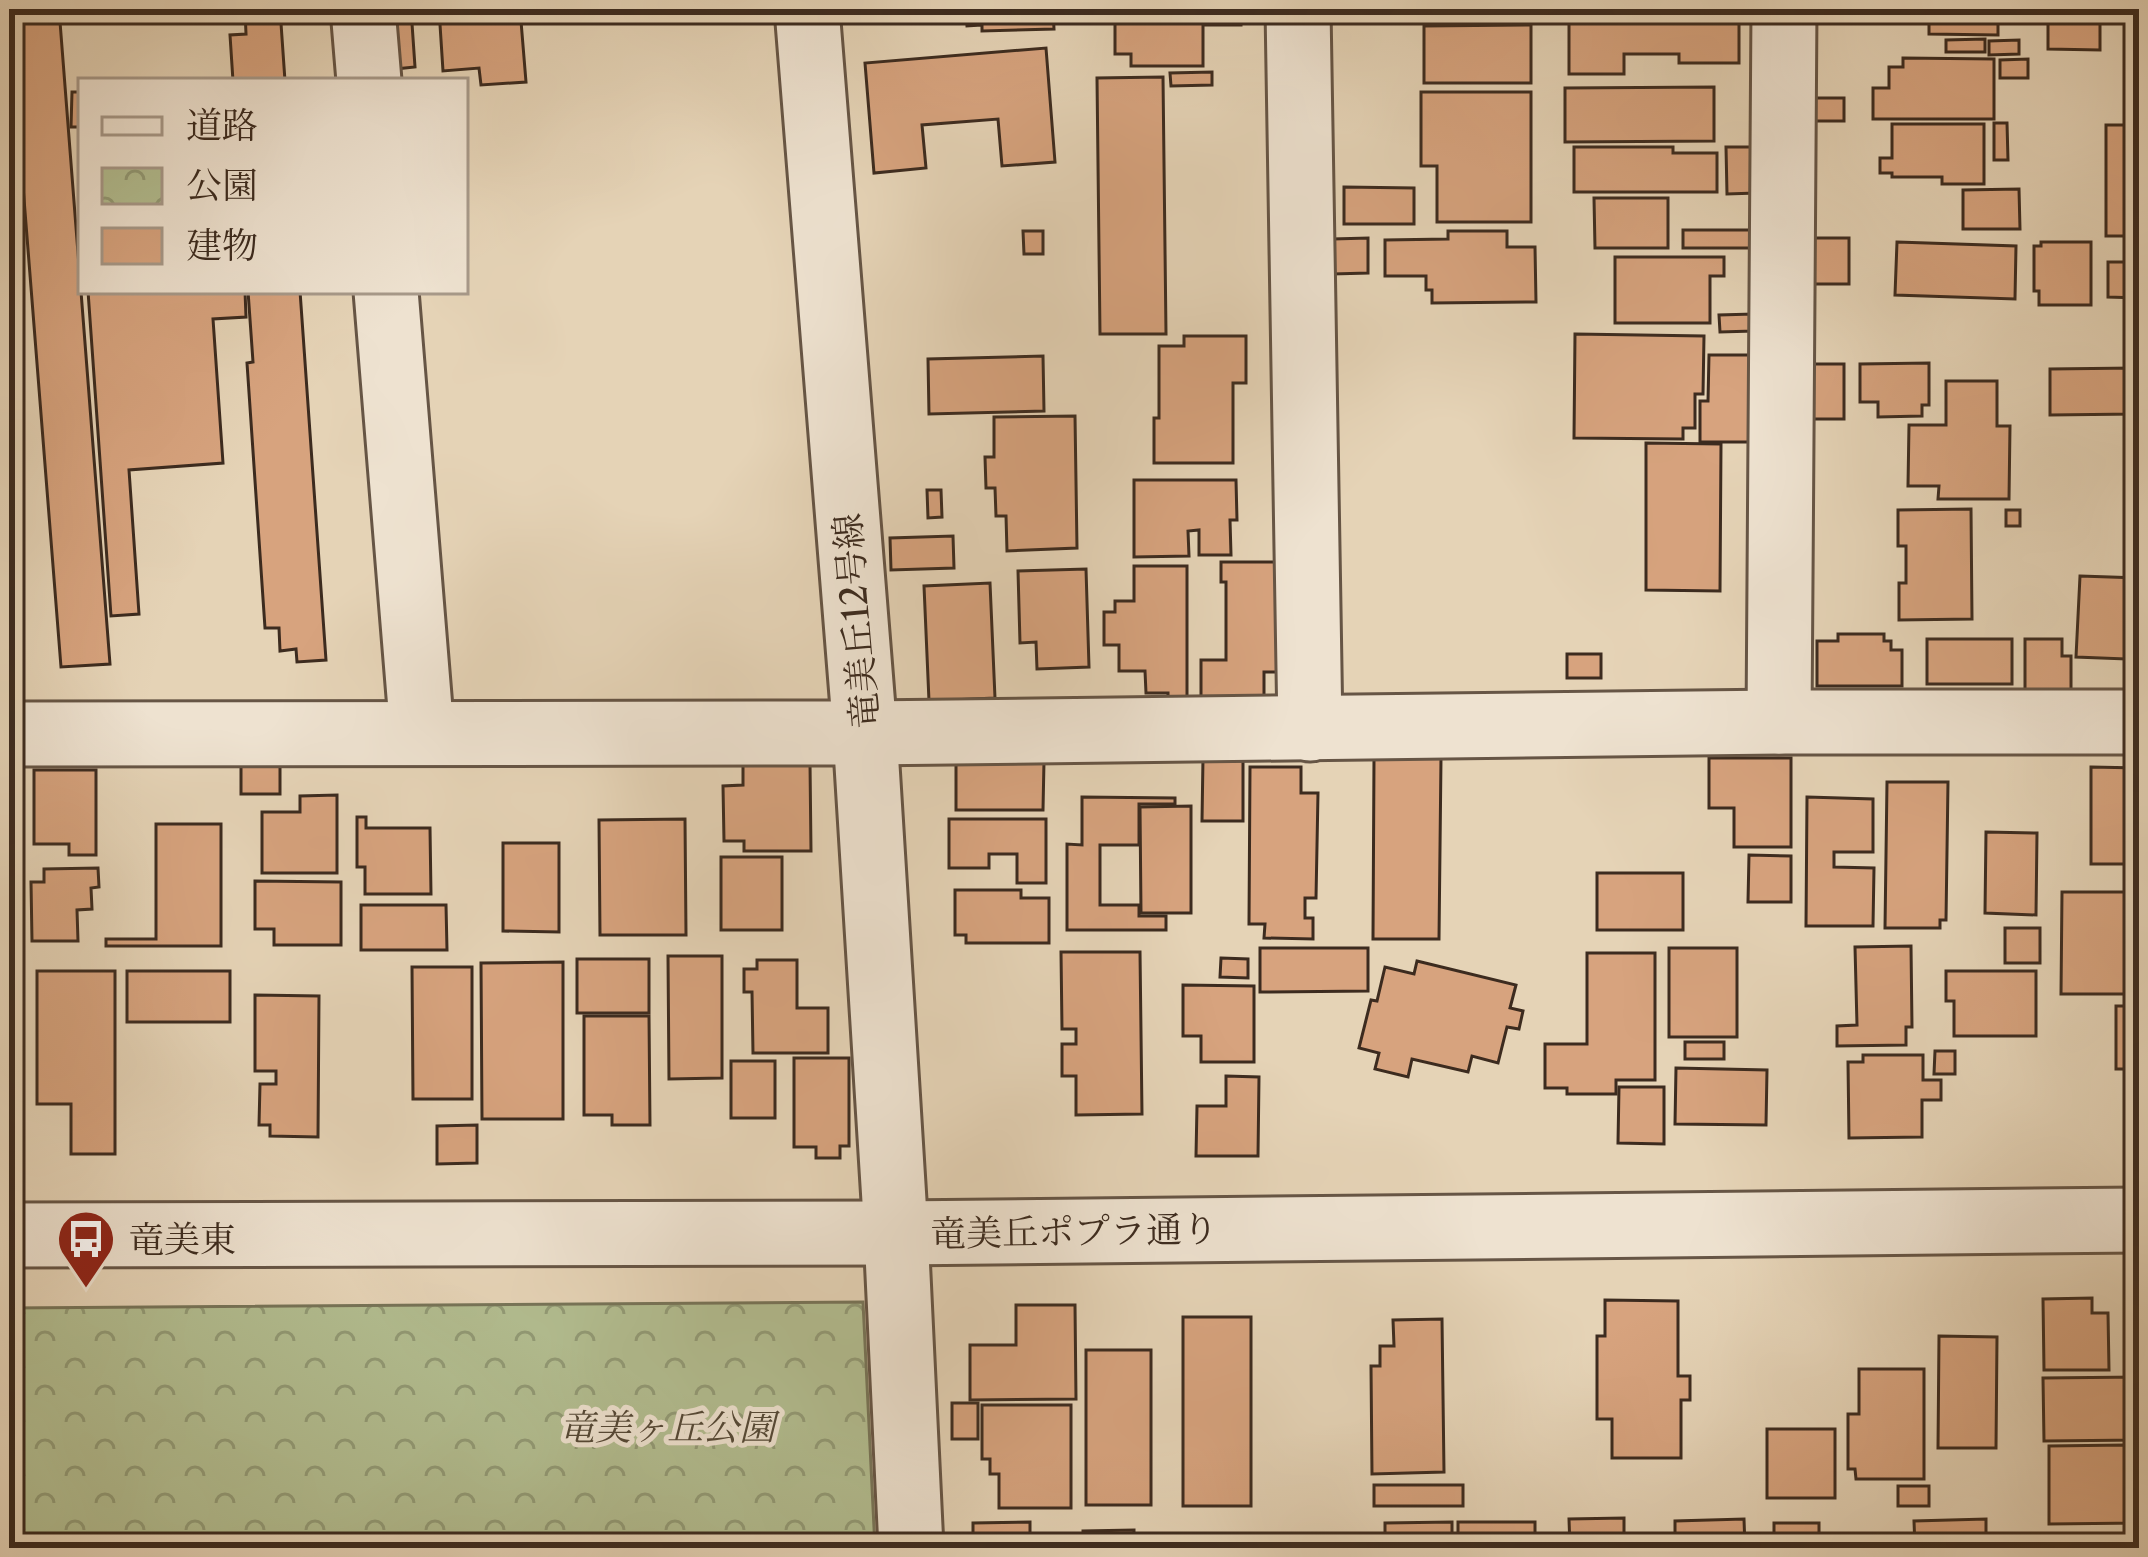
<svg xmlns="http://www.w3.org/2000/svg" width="2148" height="1557" font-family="'Libre Caslon Text','Noto Serif JP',serif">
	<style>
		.park { fill: url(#park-crowns); stroke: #777458; stroke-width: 3 }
		.building { fill: #d7a37e; stroke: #3c2b1f; stroke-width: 3 }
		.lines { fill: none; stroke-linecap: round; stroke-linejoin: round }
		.minor-casing { stroke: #665545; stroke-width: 69 }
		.minor { stroke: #eee2d0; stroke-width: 63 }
		.labels { text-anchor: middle; stroke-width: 10; stroke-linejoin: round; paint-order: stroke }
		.street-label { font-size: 36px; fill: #3c2b1f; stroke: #eee2d0 }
		.poi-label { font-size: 36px; fill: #3c2b1f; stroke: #eee2d0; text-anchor: start }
		.park-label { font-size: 36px; font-style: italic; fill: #544836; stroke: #eee2d0 }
	</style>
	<defs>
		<pattern id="park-crowns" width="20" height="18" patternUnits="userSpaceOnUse" patternTransform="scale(3)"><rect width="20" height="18" fill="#b2bd90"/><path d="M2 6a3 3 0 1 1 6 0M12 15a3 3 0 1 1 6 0" fill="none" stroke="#929a75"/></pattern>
	</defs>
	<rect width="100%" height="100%" fill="#e5d3b6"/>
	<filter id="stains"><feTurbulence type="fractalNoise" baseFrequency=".00167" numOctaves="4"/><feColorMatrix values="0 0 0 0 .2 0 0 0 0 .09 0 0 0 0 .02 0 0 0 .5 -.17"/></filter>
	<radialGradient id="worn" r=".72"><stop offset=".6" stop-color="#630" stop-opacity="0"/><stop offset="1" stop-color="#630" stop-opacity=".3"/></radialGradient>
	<path class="park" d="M863,1302L875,1548H9V1308Z"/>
	<g class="building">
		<path d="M9,9H59L110,664L61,667Z"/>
		<path d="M280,9L285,81H233L230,35L246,34L245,10Z"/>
		<path d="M391,9H411L415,67L395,69Z"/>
		<path d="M439,9H520L526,82L481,85L479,68L443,71Z"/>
		<path d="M966,9H1053L1054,29L982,31V25L967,26Z"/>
		<path d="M1145,9H1248V20H1241V25H1203V66H1131V54H1115V22H1145Z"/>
		<rect x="1392" y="9" width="50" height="7"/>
		<path d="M1569,9H1739V63H1679V54H1624V74H1569Z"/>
		<path d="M1929,9H1998V35L1929,34Z"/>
		<path d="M2040,9H2100V50L2048,49V18H2040Z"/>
		<path d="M1531,25V83H1424V26Z"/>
		<path d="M1985,39V52H1946V40Z"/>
		<path d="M2019,40V54L1989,55V41Z"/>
		<path d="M1046,48L1055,162L1002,166L998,119L922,125L926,168L874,173L865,63Z"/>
		<path d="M1903,58L1994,59V119H1873V88H1889V67H1903Z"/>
		<path d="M2028,59V78H2000V60Z"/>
		<path d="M1212,72V85L1171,86L1170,73Z"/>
		<path d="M1163,77L1166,334H1100L1097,78Z"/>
		<path d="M1714,87V141L1565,142V88Z"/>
		<path d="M72,92H81V127H71Z"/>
		<path d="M1421,92H1531V222H1437V166H1421Z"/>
		<rect x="1809" y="98" width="35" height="23"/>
		<path d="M1994,123H2007L2008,160H1994Z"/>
		<path d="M1892,124H1984V184H1942V177H1892V173H1880V158H1892Z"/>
		<rect x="2106" y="125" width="33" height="111"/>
		<path d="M1574,147H1673V153H1717V192H1574Z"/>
		<path d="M1726,147H1756V193L1727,194Z"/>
		<path d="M1344,187L1414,188V224H1344Z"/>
		<path d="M2019,189L2020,229H1963V190Z"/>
		<path d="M1594,198H1668V248H1595Z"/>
		<rect x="1683" y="230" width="71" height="18"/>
		<path d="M1023,231H1043V254H1024Z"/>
		<path d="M1448,231H1507V247H1535L1536,302L1432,303V290H1426V276H1385V240L1448,239Z"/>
		<path d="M1368,238V273L1333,274V239Z"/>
		<rect x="1806" y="238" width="43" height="46"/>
		<path d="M1897,242L2016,246L2015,299L1895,295Z"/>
		<path d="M2041,242H2091V305H2039V291H2034V246H2041Z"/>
		<path d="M1615,257H1724V276H1710V323H1615Z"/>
		<path d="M2108,262H2139V298L2108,297Z"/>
		<path d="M88,291H245L246,317L213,319L223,463L129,470L139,614L111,616Z"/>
		<path d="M248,291H300L326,660L297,662L296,649L280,651L279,628H265L247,363L253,362Z"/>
		<path d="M1753,314V331L1720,332L1719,315Z"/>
		<path d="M1575,334L1704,336L1703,394H1695V428H1683V439L1574,438Z"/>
		<path d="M1184,336H1246V383H1233V463H1154V418H1159V346H1184Z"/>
		<path d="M1709,355H1753V442H1700V401H1708Z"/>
		<path d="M1043,356L1044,411L929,414L928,359Z"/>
		<path d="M1929,363V405H1922V416L1878,417V402H1860V364Z"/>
		<rect x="1807" y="364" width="37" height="55"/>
		<path d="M2134,368L2135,414L2050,415V369Z"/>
		<path d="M1946,381H1997V426H2010L2009,499H1938L1939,486H1908L1909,425H1946Z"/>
		<path d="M1075,416L1077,548L1007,551L1006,516H996L995,488H986L985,457H994V417Z"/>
		<path d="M1646,443L1721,444L1720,591L1646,590Z"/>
		<path d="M1134,480H1236L1237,520H1230L1231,555H1199V530L1188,531L1189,556L1134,557Z"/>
		<path d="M927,490H941L942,517L928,518Z"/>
		<path d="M1971,509L1972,619L1899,620V583H1906V546H1898V510Z"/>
		<rect x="2006" y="510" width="14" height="16"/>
		<path d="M953,536L954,568L891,570L890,538Z"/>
		<path d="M1221,562H1280V672H1264V698L1201,697V660H1226V582H1221Z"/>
		<path d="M1134,566H1187V699H1168V693H1146L1145,671H1119V645H1104V612H1115V601H1134Z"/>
		<path d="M1086,569L1089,667L1037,669L1036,642L1020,643L1018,571Z"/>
		<path d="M2080,576L2139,578V629H2128L2126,659L2076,657Z"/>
		<path d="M990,583L995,698L929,701L924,586Z"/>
		<path d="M1838,634H1884V641H1891V650H1902V686H1817V641H1838Z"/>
		<rect x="1927" y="639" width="85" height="45"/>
		<path d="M2025,639H2062V656H2071V697H2025Z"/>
		<rect x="1567" y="654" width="34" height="24"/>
		<path d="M1203,758L1243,759V821H1202Z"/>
		<path d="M1374,758H1441L1439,939H1373Z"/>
		<path d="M1709,758H1791V847H1734V808H1709Z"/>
		<path d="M956,761H1044L1043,810H956Z"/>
		<path d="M743,763H810L811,851H744V841H724L723,786L743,785Z"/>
		<rect x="241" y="764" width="39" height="30"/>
		<path d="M1250,767H1301V793H1318L1316,898H1305V918H1313V939L1264,938L1265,924H1249Z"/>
		<path d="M2091,767L2139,768V864H2091Z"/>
		<path d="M34,770H96V855H69V844H34Z"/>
		<path d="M1887,782H1948L1946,920H1940V928H1885Z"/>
		<path d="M337,795V873H262V812H300V796Z"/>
		<path d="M1082,797L1175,798V804H1139V845H1100V905H1139V916H1166V930H1067V844L1082,845Z"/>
		<path d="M1807,797L1873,799V852H1834V867L1874,868L1873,926H1806Z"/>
		<path d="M1191,806V913H1141L1140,807Z"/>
		<path d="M357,817H366V828H430L431,894H365V867H357Z"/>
		<path d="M685,819L686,935H600L599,820Z"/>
		<path d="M949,819H1046V883H1017V854H989V868H949Z"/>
		<path d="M156,824H221V946H106V939H156Z"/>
		<path d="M1986,832L2037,833L2036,915L1985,913Z"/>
		<path d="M503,843H559V932L503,931Z"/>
		<path d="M1749,855L1791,856V902H1748Z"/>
		<rect x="721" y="857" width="61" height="73"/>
		<path d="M98,868L99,887L91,888L92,909L77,910L78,941H32L31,882H44V869Z"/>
		<rect x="1597" y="873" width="86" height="57"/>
		<path d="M255,881L341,882V945H274V929H255Z"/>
		<path d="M955,890H1021V898H1049V943H966V935H955Z"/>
		<path d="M2062,892H2130V994H2061Z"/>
		<path d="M361,905H446L447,950H361Z"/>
		<rect x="2005" y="928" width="35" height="35"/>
		<path d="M1911,946L1912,1027H1906V1045L1837,1046V1026L1857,1025L1855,947Z"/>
		<path d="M1260,948H1368V991L1260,992Z"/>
		<rect x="1669" y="948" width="68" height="89"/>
		<path d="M1061,952H1140L1142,1114L1076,1115V1076H1062V1044H1076V1029H1062Z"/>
		<path d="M1587,953H1655V1080H1616V1094H1567V1088H1545V1044H1587Z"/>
		<path d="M668,956H722V1078L669,1079Z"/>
		<path d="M1221,958L1248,959V978L1220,977Z"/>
		<rect x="577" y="959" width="72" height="54"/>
		<path d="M757,960H797V1008H828V1053H753L752,992H744V969H757Z"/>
		<path d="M1417,961L1516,985L1510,1008L1523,1011L1519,1029L1507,1027L1498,1063L1472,1056L1468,1072L1412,1059L1408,1077L1375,1069L1379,1053L1359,1048L1371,1000L1377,1001L1385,967L1414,974Z"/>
		<path d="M563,962V1119H482L481,963Z"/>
		<path d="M412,967H472V1099H413Z"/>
		<path d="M37,971H115V1154H71V1104H37Z"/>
		<rect x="127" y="971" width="103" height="51"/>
		<path d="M1946,971H2036V1036H1954V1001H1946Z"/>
		<path d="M1183,985L1254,986V1062H1201V1036H1183Z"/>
		<path d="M255,995L319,996L318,1137L270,1136V1125H259L260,1084H276V1071H255Z"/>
		<rect x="2116" y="1006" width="23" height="63"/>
		<path d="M584,1016H649L650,1125H612V1115H584Z"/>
		<rect x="1685" y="1042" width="39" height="17"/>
		<path d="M1935,1051H1955V1074H1934Z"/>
		<path d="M1863,1055H1923V1080H1941V1100H1922V1137L1849,1138L1848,1062H1863Z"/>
		<path d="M794,1058H849V1146H840V1158H816V1147H794Z"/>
		<rect x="731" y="1061" width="44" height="57"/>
		<path d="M1676,1068L1767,1070L1766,1125L1675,1124Z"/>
		<path d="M1226,1076L1259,1077L1258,1156H1196L1197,1106H1226Z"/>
		<path d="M2128,1084H2139V1140H2127Z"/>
		<path d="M1619,1087H1664V1144L1618,1143Z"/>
		<path d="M477,1125V1163L437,1164V1126Z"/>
		<path d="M2092,1298V1313H2108L2109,1370H2044L2043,1299Z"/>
		<path d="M1605,1300L1678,1301V1376H1690V1400H1681V1458H1612V1419H1597V1336H1605Z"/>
		<path d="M1016,1305H1075L1076,1399L970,1400V1345H1016Z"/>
		<rect x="1183" y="1317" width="68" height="189"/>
		<path d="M1442,1319L1444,1472L1372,1474L1371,1366H1380V1346H1394L1393,1320Z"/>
		<path d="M1939,1336L1997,1337L1996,1448H1938Z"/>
		<rect x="1086" y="1350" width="65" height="155"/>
		<path d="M1859,1369H1924V1479H1856L1855,1469H1848V1414H1859Z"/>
		<path d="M2139,1377V1440L2044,1441L2043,1378Z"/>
		<rect x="952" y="1403" width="26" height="36"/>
		<path d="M982,1405H1071V1508H999V1474H990V1459H982Z"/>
		<rect x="1767" y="1429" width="68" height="69"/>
		<path d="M2125,1445L2126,1461H2139V1523L2049,1524V1446Z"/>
		<rect x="1374" y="1485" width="89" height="21"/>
		<rect x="1898" y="1486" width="31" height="20"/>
		<path d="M1624,1518V1548H1570L1569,1519Z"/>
		<path d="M1744,1519L1745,1548H1675V1521Z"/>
		<path d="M1986,1519V1548H1915L1914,1521Z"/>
		<path d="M1030,1522V1548H973V1523Z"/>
		<path d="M1452,1522V1548H1385V1523Z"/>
		<rect x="1458" y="1522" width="77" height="26"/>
		<path d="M1774,1523H1819V1548H1759H1774Z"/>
		<path d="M1134,1530V1544H1142V1548H1075H1083V1531Z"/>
		<rect x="2059" y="1538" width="78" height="10"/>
	</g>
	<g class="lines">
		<defs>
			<g id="minor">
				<path d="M363,9L369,81"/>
				<path d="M807,9L865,733L896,1233L911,1548"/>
				<path d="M1298,9L1310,729"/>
				<path d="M386,291L422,733"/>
				<path d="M1779,722L1784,9"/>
				<path d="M9,734L865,733L1779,722H2139"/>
				<path d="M9,1235L896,1233L2139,1220"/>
			</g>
		</defs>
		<use href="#minor" class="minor-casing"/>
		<use href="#minor" class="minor"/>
	</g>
	<defs>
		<symbol id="bus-pin" viewBox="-11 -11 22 30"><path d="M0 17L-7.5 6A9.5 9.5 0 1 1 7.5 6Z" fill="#8f2418" stroke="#eee2d0"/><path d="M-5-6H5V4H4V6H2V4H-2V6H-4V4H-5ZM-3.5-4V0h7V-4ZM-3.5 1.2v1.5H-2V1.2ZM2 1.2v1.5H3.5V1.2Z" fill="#fff"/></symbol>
	</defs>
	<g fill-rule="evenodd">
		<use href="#bus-pin" x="53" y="1206" width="66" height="90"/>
	</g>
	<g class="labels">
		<g class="street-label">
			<text transform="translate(856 621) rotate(-95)" y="13">竜美丘12号線</text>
			<text transform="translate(1074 1231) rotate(-1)" y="13">竜美丘ポプラ通り</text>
		</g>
		<g class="poi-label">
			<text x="128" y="1252">竜美東</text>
		</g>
		<g class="park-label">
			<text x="667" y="1440">竜美ヶ丘公園</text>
		</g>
	</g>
	<rect width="2148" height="1557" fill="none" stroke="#e5d3b6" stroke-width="48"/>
	<rect x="12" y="12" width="2124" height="1533" fill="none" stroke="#3c2b1f" stroke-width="6"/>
	<rect x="24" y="24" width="2100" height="1509" fill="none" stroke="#3c2b1f" stroke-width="3"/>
	<rect x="78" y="78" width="390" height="216" fill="#eee2d0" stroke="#a79989" stroke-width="3"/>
	<rect x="102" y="117" width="60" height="18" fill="#eee2d0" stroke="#a79989" stroke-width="3"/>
	<text x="186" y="138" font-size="36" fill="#3c2b1f">道路</text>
	<rect x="102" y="168" width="60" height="36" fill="url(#park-crowns)" stroke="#a79989" stroke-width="3"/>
	<text x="186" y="198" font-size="36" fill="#3c2b1f">公園</text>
	<rect x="102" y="228" width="60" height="36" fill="#d7a37e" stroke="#a79989" stroke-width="3"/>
	<text x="186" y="258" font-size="36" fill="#3c2b1f">建物</text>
	<rect width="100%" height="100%" filter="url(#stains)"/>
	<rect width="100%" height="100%" fill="url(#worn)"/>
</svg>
